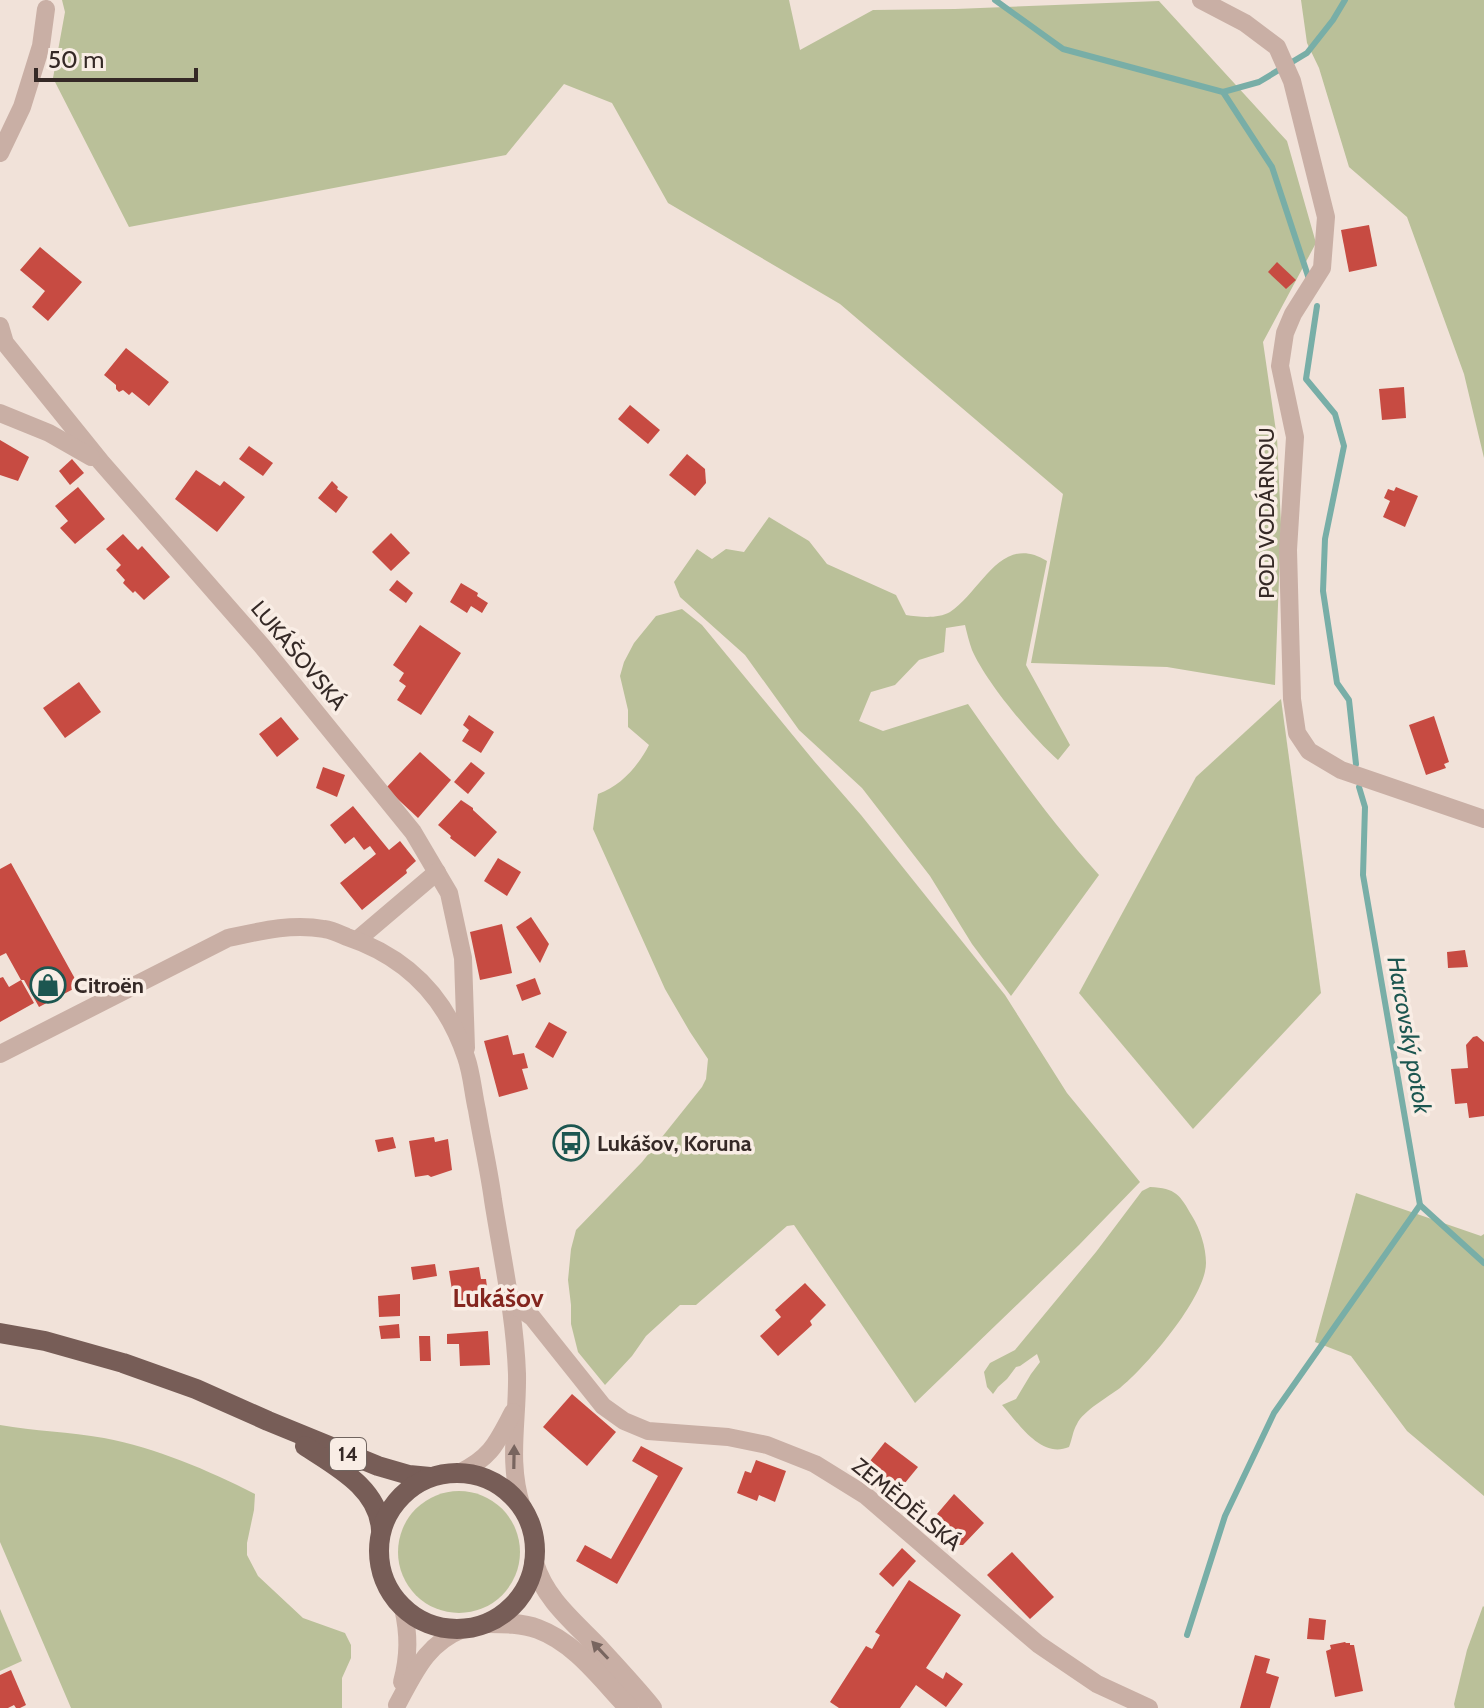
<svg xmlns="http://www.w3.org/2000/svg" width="1484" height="1708" font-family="Cabin,sans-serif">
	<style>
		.green { fill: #bac099 }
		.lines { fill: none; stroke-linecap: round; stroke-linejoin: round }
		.stream { stroke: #78aea7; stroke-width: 6 }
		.building { fill: #c74b42 }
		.minor { stroke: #c9afa5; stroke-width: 18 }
		.tertiary { stroke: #c9afa5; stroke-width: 20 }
		.primary { stroke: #775d57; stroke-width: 20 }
		.oneway { fill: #78655f }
		.labels { text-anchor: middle; stroke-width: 7; stroke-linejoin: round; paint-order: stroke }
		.shield { fill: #f9ede5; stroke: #70645f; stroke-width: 2 }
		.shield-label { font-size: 20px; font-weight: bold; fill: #352926 }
		.street-label { font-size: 22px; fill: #352926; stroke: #f9ede5 }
		.poi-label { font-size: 22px; font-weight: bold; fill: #352926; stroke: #f9ede5; text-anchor: start }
		.water-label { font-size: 24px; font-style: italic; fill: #1c5650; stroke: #f9ede5 }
		.quarter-label { font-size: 26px; font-weight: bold; fill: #84261f; stroke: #f9ede5 }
	</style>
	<rect width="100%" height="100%" fill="#f1e2d9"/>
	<g class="green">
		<path d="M62,0H789L800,50L873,10L955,9L1159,1L1287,141L1316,243L1263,342L1277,438L1281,525L1275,685L1167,667L1031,663L1063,494L840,304L668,203L612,103L564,84L506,155L129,227L53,78L65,12Z"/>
		<path d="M1301,0H1484V458L1464,374L1407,217L1349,167L1319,68L1307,43Z"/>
		<path d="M769,517L809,541L827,564L896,595L906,615C919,617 938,619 950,612C982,591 1001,532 1047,561L1026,665L1070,745L1058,760C1031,736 986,682 972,650C969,642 967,633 965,625L946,628L944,652L919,660L895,685L871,692L859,721L883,731L968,704C1009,763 1051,821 1099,875L1011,996L972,944L930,876L862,788L799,730L745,655L680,597L674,582L697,549L712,559L726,549L744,552Z"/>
		<path d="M682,609L702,625L814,761L861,815L1005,995L1067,1093L1140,1182L1079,1245L915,1403L794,1225L787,1226L696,1305H680L646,1336L632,1356L605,1385L578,1352L571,1324V1305L568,1280L571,1249L576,1230L642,1162L702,1087L706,1079L708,1059L690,1032L665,989L593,829L598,794C621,786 638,766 649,745L628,727V710L620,676L624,662L634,643L656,616Z"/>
		<path d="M1281,699L1321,993L1193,1129L1079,993L1196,777Z"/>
		<path d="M1150,1187C1176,1188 1180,1195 1192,1216C1200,1229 1206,1247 1206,1263C1206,1297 1146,1367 1120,1388C1108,1397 1083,1411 1077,1424C1073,1430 1072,1440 1069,1447C1041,1459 1019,1424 1002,1405L1016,1399L1031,1374L1040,1362L1037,1354L1020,1366L1016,1367L1007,1379L998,1387L993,1394L987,1387L984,1372L990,1363L1015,1350L1096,1252L1142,1191Z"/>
		<path d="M1356,1193L1481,1236L1484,1234V1496L1407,1431L1351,1356L1315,1342Z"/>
		<path d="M0,1425C34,1431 70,1432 104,1438C156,1448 208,1470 255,1494L254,1510L247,1543V1555L258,1576L303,1618L345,1633L351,1645V1658L342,1678V1708H71L0,1542Z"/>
		<circle cx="459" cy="1552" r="61"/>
		<path d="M1483,1606L1484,1607V1708H1455L1454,1704L1467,1650Z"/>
		<path d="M0,1609L22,1661L0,1671Z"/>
	</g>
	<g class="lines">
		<g class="stream">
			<path d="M995,0L1063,49L1223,92L1272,167L1309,279"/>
			<path d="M1223,92L1259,82L1307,53L1333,20L1345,0"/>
			<path d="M1317,306L1306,379L1335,414L1344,446L1325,539L1323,591L1337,683L1349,700L1356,764"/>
			<path d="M1359,787L1365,807L1363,875L1420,1205L1484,1263"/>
			<path d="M1187,1635L1225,1516L1274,1413L1420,1205"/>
		</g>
	</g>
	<g class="building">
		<path d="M1369,225L1377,266L1349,272L1341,230Z"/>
		<path d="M40,247L82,282L48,321L32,307L45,291L20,270Z"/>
		<path d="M1277,262L1296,280L1286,289L1268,272Z"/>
		<path d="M126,348L169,382L149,406L132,392L129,395L123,390L119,392L116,389V385L104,375Z"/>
		<path d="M1404,387L1406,418L1382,420L1379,389Z"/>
		<path d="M630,405L660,430L648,444L618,419Z"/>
		<path d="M0,440L29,457L18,481L0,475Z"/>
		<path d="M249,446L273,463L263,476L239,459Z"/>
		<path d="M687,454L705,469L706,483L695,496L669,475Z"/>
		<path d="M72,459L84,473L70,485L59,471Z"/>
		<path d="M196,470L220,486L224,481L245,497L217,532L175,499Z"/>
		<path d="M332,481L338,487L337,489L348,497L336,513L318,498Z"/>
		<path d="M78,487L105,519L75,544L60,528L68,521L55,506Z"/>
		<path d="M1396,487L1418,496L1405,527L1383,517L1390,501L1384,498L1388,489L1394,491Z"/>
		<path d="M391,533L410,553L391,571L372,552Z"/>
		<path d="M123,534L138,550L142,546L170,577L144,600L135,591L133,593L123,583L125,580L116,570L121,565L106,549Z"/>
		<path d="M397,580L413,593L406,603L389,590Z"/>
		<path d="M461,583L478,593L477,596L488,603L482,613L471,606L467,613L450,602Z"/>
		<path d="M420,625L461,653L421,715L397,700L406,686L399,681L404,673L393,665Z"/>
		<path d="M79,682L101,712L65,738L43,708Z"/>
		<path d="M469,715L494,732L481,753L462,741L469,730L463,725Z"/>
		<path d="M1434,716L1449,762L1444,764L1446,768L1426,775L1409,725Z"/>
		<path d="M281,717L299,739L277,757L259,734Z"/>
		<path d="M420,752L451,780L418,818L386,788Z"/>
		<path d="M471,762L485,773L468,794L454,782Z"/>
		<path d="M323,767L345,775L337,797L316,788Z"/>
		<path d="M461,800L473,808V810L497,832L475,857L450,838L451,836L438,825Z"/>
		<path d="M353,806L389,850L400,841L416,861L406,870L407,873L362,910L340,883L376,854L370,846L364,850L354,837L345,844L330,825Z"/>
		<path d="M498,858L521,872L507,896L484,881Z"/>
		<path d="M11,863L79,986L39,1007L24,980H21L34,1003L0,1022V978L3,977L9,987L21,980L6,953L0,956V869Z"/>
		<path d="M531,917L549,944L540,963L516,927Z"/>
		<path d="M502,924L512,973L480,980L470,932Z"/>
		<path d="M1465,950L1468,967L1448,968L1447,952Z"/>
		<path d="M535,978L541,994L522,1001L516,985Z"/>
		<path d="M549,1022L567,1032L553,1058L535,1047Z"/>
		<path d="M508,1035L513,1055L524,1053L528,1068L522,1069L528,1089L499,1097L484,1041Z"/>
		<path d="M1477,1036L1484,1042V1116L1469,1118L1467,1103L1455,1104L1451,1069L1468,1068L1466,1045L1473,1037Z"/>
		<path d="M393,1137L396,1148L378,1152L375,1140Z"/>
		<path d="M434,1137L435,1142L448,1139L452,1170L431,1177L428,1175L415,1177L409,1141Z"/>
		<path d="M435,1264L437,1276L413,1280L411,1267Z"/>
		<path d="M479,1267L481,1279H486L487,1287L482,1288L484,1299L454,1303L449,1271Z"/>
		<path d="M805,1283L826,1305L810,1321L812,1325L778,1356L760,1336L781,1317L775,1310Z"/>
		<path d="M400,1294V1316L379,1317L378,1296Z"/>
		<path d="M399,1324L400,1338L381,1339L379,1326Z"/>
		<path d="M488,1331L490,1365L460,1366L459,1344H447V1334Z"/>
		<path d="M419,1336H430L431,1361H420Z"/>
		<path d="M572,1394L616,1432L587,1466L543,1427Z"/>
		<path d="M885,1442L918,1467L891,1500L859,1475Z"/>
		<path d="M641,1446L683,1468L617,1584L576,1561L585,1545L611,1559L658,1476L632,1461Z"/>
		<path d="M756,1460L786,1471L775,1502L759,1495L757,1501L737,1493L745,1471L751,1473Z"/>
		<path d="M954,1494L984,1523L963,1545H953L948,1540L949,1537L936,1524L942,1518L937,1514Z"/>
		<path d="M902,1548L916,1561L893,1587L879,1574Z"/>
		<path d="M1012,1552L1054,1597L1030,1619L987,1575Z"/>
		<path d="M909,1580L961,1615L926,1668L943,1679L946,1672L963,1684L946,1707L916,1685L900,1708H839L830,1702L866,1646L872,1649L880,1635L875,1632Z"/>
		<path d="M1309,1618L1326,1620L1324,1640L1307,1639Z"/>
		<path d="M1345,1642L1346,1643H1350V1645H1354L1363,1691L1335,1697L1326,1651L1331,1649L1330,1645Z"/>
		<path d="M1255,1655L1270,1659L1266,1673L1279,1677L1270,1708H1240Z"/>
		<path d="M11,1670L26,1705L20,1708H16L14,1705L8,1708H0V1675Z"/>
	</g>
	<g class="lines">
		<g class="minor">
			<path d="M1201,0L1245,23L1277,47L1292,81L1326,217L1322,268L1293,314L1285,333L1280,366L1295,437L1288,550L1292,699L1297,733L1309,751L1341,770L1484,819"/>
			<path d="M0,153L22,107L41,46L46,9"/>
			<path d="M0,326L5,343L101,462L262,646L413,832L449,893L463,958L466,1048"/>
			<path d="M0,413L49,433L91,457"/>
			<path d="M357,940L437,872"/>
			<path d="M0,1054L228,938C260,931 292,923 324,929C332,930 340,934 347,937C407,957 446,997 466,1057C472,1074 473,1093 477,1110C482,1140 489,1170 493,1200C502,1257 515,1316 517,1374C518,1420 507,1462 522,1507"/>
			<path d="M509,1301L532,1317L603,1406L624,1421L648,1431L728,1437L767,1445L815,1464L865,1495L1038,1644L1097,1684L1149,1708"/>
			<path d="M459,1473C492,1457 497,1442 513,1412"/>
			<path d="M402,1682C409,1656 409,1634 403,1608"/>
			<path d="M397,1705C415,1672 426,1644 463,1629"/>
		</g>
		<g class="tertiary">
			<path d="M534,1563C545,1599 573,1621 598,1647C616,1667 635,1687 652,1708"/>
			<path d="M488,1623C504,1623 522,1623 538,1629C576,1643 602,1680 629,1708"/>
		</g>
		<g class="primary">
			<path d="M0,1333L45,1341L123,1363L196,1389L268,1421L378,1466L409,1475L430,1477"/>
			<path d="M305,1446C335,1466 379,1488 381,1530"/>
			<circle cx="457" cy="1551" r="78"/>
		</g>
	</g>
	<defs><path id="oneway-solid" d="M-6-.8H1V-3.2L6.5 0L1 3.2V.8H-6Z" transform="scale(2)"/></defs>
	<g class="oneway">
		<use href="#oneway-solid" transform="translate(514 1457) rotate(-89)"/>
		<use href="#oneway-solid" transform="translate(600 1650) rotate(-133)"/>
	</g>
	<defs>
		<symbol id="shop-ring" viewBox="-11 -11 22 22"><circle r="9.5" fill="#f9ede5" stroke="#1c5650" stroke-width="1.5"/><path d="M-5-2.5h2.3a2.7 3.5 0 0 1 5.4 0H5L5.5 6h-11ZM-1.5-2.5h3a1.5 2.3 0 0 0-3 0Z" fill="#1c5650"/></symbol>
		<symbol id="bus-ring" viewBox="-11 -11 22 22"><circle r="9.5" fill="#f9ede5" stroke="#1c5650" stroke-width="1.5"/><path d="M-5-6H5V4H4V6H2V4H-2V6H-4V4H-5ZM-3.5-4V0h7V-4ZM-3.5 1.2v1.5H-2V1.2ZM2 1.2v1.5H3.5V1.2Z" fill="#1c5650"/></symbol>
	</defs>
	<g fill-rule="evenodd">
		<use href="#shop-ring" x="28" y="965" width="40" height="40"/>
		<use href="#bus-ring" x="551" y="1123" width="40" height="40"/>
	</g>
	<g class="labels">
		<rect class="shield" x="330" y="1438" width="36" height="32" rx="6"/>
		<g class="shield-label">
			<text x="348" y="1461">14</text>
		</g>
		<g class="street-label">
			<text transform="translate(1266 513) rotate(-90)" y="8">POD VODÁRNOU</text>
			<text transform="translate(299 655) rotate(50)" y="8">LUKÁŠOVSKÁ</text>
			<text transform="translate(907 1504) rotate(39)" y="8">ZEMĚDĚLSKÁ</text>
		</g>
		<g class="poi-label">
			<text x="74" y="993">Citroën</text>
			<text x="597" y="1151">Lukášov, Koruna</text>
		</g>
		<g class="water-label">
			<text transform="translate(1409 1035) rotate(80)" y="8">Harcovský potok</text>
		</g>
		<g class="quarter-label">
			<text x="498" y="1307">Lukášov</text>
		</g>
	</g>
	<path d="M36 68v12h160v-12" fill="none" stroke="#352926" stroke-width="4"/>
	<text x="48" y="68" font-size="24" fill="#352926" stroke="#f9ede5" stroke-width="6" paint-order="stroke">50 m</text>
</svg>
